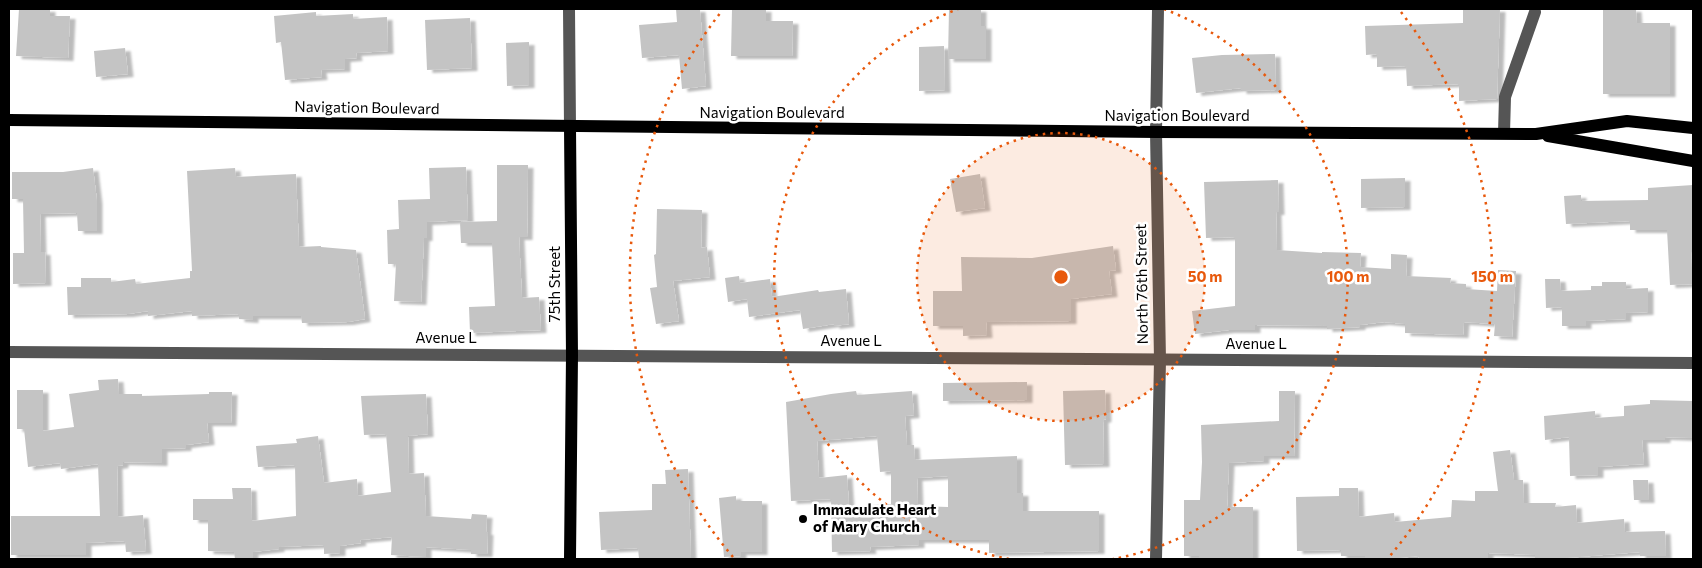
<svg xmlns="http://www.w3.org/2000/svg" width="1702" height="568" font-family="Commissioner,sans-serif">
	<style>
		.building { fill: #c4c4c4; fill-rule: evenodd; filter: url(#shadow) }
		.lines { fill: none; stroke-linecap: round; stroke-linejoin: round }
		.minor { stroke: #555; stroke-width: 12 }
		.major { stroke: #000; stroke-width: 12 }
		.ring { fill: none; stroke: #e8590c; stroke-width: 2.5; stroke-dasharray: 2.5 5 }
		.poi-dot { fill: #000; stroke: #fff; stroke-width: 2 }
		.labels { text-anchor: middle; stroke-width: 5; stroke-linejoin: round; paint-order: stroke }
		.street-label { font-size: 15px; fill: #000; stroke: #fff }
		.poi-label { font-size: 15px; font-weight: bold; fill: #000; stroke: #fff; text-anchor: start }
		.centre { fill: #e8590c; stroke: #fff; stroke-width: 2.5 }
		.ring-label { font-size: 15px; text-anchor: middle; font-weight: bold; fill: #e8590c; stroke: #fff; stroke-width: 5; stroke-linejoin: round; paint-order: stroke }
	</style>
	<defs>
		<filter id="shadow"><feDropShadow dx="5.5" dy="3" stdDeviation="1" flood-color="#0004"/></filter>
	</defs>
	<rect width="100%" height="100%" fill="#fff"/>
	<g class="building">
		<path d="M19,9H50V16H70L68,58L16,56Z"/>
		<path d="M676,9H700L706,86L682,89L679,55L642,58L639,25L677,22Z"/>
		<path d="M732,9H766V21H793L792,56H731Z"/>
		<path d="M949,9H981V26H986V59H948Z"/>
		<path d="M1463,9H1500L1497,99L1459,101V84L1407,86L1406,66L1377,67V54L1366,55L1365,26L1463,23Z"/>
		<path d="M1603,9H1636L1637,23H1670V94H1603Z"/>
		<path d="M316,12V16L353,14V19L387,17L388,51L356,53L357,58L345,59V69L321,70L322,77L285,80L281,42L276,43L274,16Z"/>
		<path d="M470,18L472,68L427,70L425,20Z"/>
		<path d="M529,42V85L507,86L506,43Z"/>
		<path d="M944,46L945,90L919,91V47Z"/>
		<path d="M125,48L128,74L96,77L94,51Z"/>
		<path d="M1275,54L1276,90L1241,91V88L1196,93L1192,58L1222,55Z"/>
		<path d="M497,165H528L527,237H519L522,298L539,297L541,330L470,333L469,307L495,306L492,243H461L460,222L497,221Z"/>
		<path d="M466,167L468,220L427,222V238H424L421,302L394,301L396,264H388L387,230L399,229L398,200L430,199L429,168Z"/>
		<path d="M93,168L97,201V231H78L77,213L40,214L41,252H45L46,283L13,284V253H24L23,199H12V172H63Z"/>
		<path d="M235,168L236,177L296,174L299,247L321,246V247L356,250L365,319L348,322L302,323L301,316H253V320L239,319V314L192,316V311L148,316V311L128,314L68,315L67,287H81V278H111V282L135,279L136,284L190,278V271H192L187,171Z"/>
		<path d="M980,174L985,208L956,212L950,179Z"/>
		<path d="M1405,178V207L1361,208V179Z"/>
		<path d="M1278,180L1279,212H1276L1277,250L1322,253V252L1361,253L1360,267L1391,269V254L1407,255L1406,276L1451,278L1450,283L1466,284V289L1497,291L1498,270L1516,271L1512,337L1494,336L1495,324L1464,322L1463,335L1405,333V324L1384,322L1360,325V327L1327,329V326L1255,325V330H1229L1195,334L1192,311L1235,306V237L1206,238L1204,182Z"/>
		<path d="M1693,185V252H1691L1693,284L1670,285L1667,230H1630V221L1566,224L1564,196L1581,195V201L1648,200V188Z"/>
		<path d="M657,209L702,210L701,248L707,247L710,277L673,281L679,321L656,324L650,288L657,287L654,255L656,254Z"/>
		<path d="M1113,246L1116,270L1109,271L1112,294L1071,299V321L986,322L987,335L963,336V326H933V291H962L961,257L1032,258Z"/>
		<path d="M739,276L740,283L770,279L772,297L818,290L819,292L846,289L849,324L834,326V324L803,329L800,310L749,317L747,299L728,302L725,278Z"/>
		<path d="M1545,279H1560L1561,291L1591,290V286H1602V282H1626V289L1648,288V312L1626,313V319L1586,321V326H1562V307L1546,308Z"/>
		<path d="M118,379L119,394H142V396L209,394V392H232L231,423H207L209,442L186,445V448L162,449V463L123,462V465L117,466L118,517L143,515L146,551L126,552L125,541L86,543V555H11V516H100L98,464L61,469L60,463L28,467L24,429H17V390H43V431L74,427L69,394L99,390L98,380Z"/>
		<path d="M1027,382V400L943,401V383Z"/>
		<path d="M1105,390L1106,419L1103,420L1104,464L1065,465L1063,391Z"/>
		<path d="M856,391L857,395L912,391L914,415L905,416L907,445H914L915,460L1017,456V493H1023V511H1099V551L989,553V540H919V545L870,547L871,551L832,552L831,499L791,501L786,402L831,394ZM877,436L880,472L891,471V504L849,506L847,475L819,478L817,441ZM948,476V507L918,506L917,478Z"/>
		<path d="M1279,391H1295L1294,456H1264V461L1229,463L1227,507H1253V559H1199V556H1184V500H1200L1202,462L1201,425L1279,421Z"/>
		<path d="M426,394L428,434L408,436L409,474L424,473L426,516L471,519L472,514L487,515L486,532H488L487,554H471V550L426,547V557L391,555L392,537L360,540L361,543L340,546V553L324,554V545L279,547V549L253,552V558L235,559L234,552L208,551V520H193V499H233L232,488H251L252,521L296,516L295,465L258,467L256,446L297,443L296,439L318,436L324,483L357,479L358,496L391,492L386,434L364,435L361,396Z"/>
		<path d="M1650,400L1693,401V438L1665,437V440H1642L1644,464L1598,467V475L1570,476L1569,437L1545,440L1544,416L1595,411V418L1624,416V406L1650,404Z"/>
		<path d="M1510,450L1514,480H1523L1524,503H1556L1555,507L1576,505L1577,523L1624,519L1625,532L1665,531L1666,556H1640V552L1554,559H1535V555L1488,553V559H1419L1418,556L1389,559H1365V556H1341V550L1297,551L1296,497L1339,496V488H1358L1359,517L1394,513L1395,522L1451,517L1452,500L1475,501V491H1498L1493,452Z"/>
		<path d="M688,469L691,558L639,559L638,548L601,550L599,512L652,510V484H666L665,470Z"/>
		<path d="M1633,480H1648L1649,500H1634Z"/>
		<path d="M736,496V501H762V552H741V556L724,557L719,498Z"/>
	</g>
	<g class="lines">
		<g class="minor">
			<path d="M569,9L570,127"/>
			<path d="M1504,133L1505,97L1535,12"/>
			<path d="M9,352L1693,363"/>
			<path d="M1156,559L1160,360L1156,132L1158,9"/>
		</g>
		<g class="major">
			<path d="M9,120L1156,132L1536,134L1627,121L1693,128"/>
			<path d="M570,127L572,355L570,559"/>
			<path d="M1548,136L1693,161"/>
		</g>
	</g>
	<circle cx="1061" cy="277" r="144" fill="#e8590c" fill-opacity=".12"/>
	<g class="ring">
		<circle cx="1061" cy="277" r="144"/>
		<path d="M1009 559A287 287 0 0 1 958 9M1164 9A287 287 0 0 1 1113 559"/>
		<path d="M733 557A431 431 0 0 1 721 12M1401 12A431 431 0 0 1 1389 557"/>
	</g>
	<circle class="poi-dot" cx="803" cy="519" r="5"/>
	<g class="labels">
		<g class="street-label">
			<text transform="translate(367 108) rotate(1)" y="5">Navigation Boulevard</text>
			<text x="772" y="118">Navigation Boulevard</text>
			<text x="1177" y="121">Navigation Boulevard</text>
			<text transform="translate(555 284) rotate(-90)" y="5">75th Street</text>
			<text transform="translate(1142 284) rotate(-91)" y="5">North 76th Street</text>
			<text x="446" y="343">Avenue L</text>
			<text x="851" y="346">Avenue L</text>
			<text x="1256" y="349">Avenue L</text>
		</g>
		<g class="poi-label">
			<text x="813" y="515">Immaculate Heart<tspan x="813" dy="17">of Mary Church</tspan></text>
		</g>
	</g>
	<circle cx="1061" cy="277" r="8" class="centre"/>
	<g class="ring-label">
		<text x="1205" y="282">50 m</text>
		<text x="1348" y="282">100 m</text>
		<text x="1492" y="282">150 m</text>
	</g>
	<rect width="1702" height="568" fill="none" stroke="#000000" stroke-width="20"/>
</svg>
